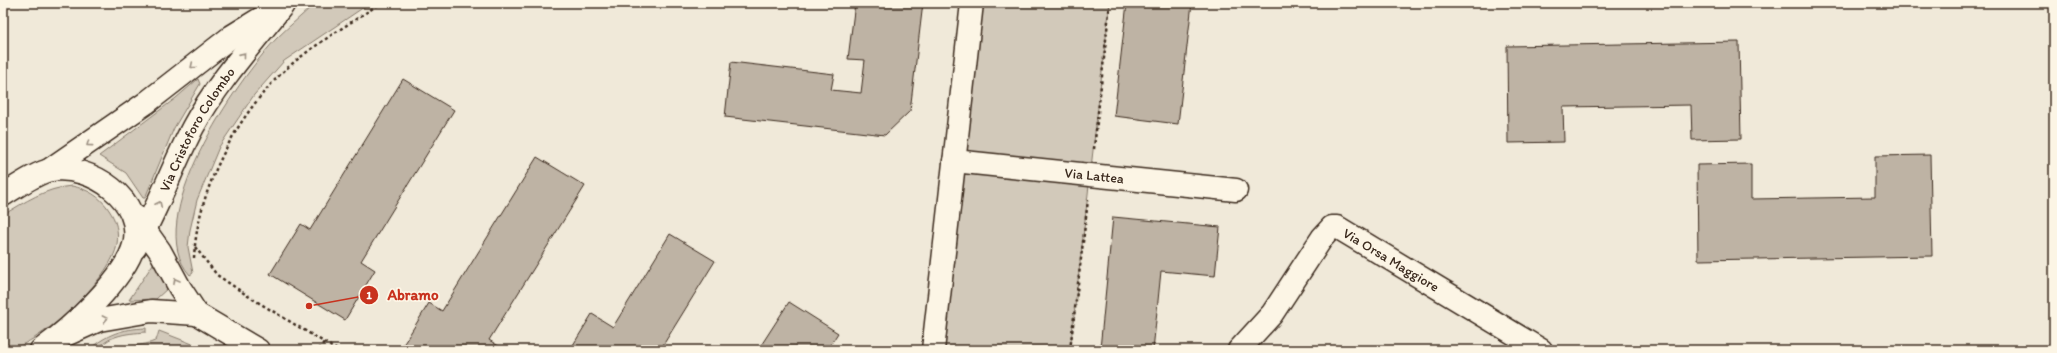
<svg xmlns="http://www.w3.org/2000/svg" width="2057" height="353" font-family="Itim,sans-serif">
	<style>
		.green { fill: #d2c9ba; stroke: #867a6c }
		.building { fill: #beb3a4; stroke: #3b2a1e }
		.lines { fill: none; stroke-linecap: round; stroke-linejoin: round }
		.minor-casing { stroke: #3b2a1e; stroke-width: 25 }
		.secondary-casing { stroke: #3b2a1e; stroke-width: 25 }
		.path { stroke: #3b2a1e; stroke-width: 2.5; stroke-dasharray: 3 3; stroke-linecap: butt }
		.minor { stroke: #fcf5e5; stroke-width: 22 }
		.secondary { stroke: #fcf5e5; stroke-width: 22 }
		.oneway { stroke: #9c9082 }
		.labels { text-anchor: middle; stroke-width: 3.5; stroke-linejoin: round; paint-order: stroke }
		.street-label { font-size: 14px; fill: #3b2a1e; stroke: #fcf5e5 }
		.leader { fill: none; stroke: #c8321e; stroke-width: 1.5 }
		.callout-dot { fill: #c8321e; stroke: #fcf5e5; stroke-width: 1.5 }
		.mark-label { font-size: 12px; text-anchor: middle; font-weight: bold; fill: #fff }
		.callout-label { font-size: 15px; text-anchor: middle; font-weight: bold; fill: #c8321e; stroke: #fcf5e5; stroke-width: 3.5; stroke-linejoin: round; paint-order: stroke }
	</style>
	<rect width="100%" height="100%" fill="#f0e9d9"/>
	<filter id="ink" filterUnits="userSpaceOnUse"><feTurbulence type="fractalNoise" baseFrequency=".025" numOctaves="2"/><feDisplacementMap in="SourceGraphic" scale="8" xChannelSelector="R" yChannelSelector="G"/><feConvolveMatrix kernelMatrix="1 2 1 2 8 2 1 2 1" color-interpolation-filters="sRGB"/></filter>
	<g filter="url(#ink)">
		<g class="green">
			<path d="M315,3H370L284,61L254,95L219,147L197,200L190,230L188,247L193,273L190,275C140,221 237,80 277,38C289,26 303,15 315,3Z"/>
			<path d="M972,3H1110L1070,350H933Z"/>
			<path d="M198,79L200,84L174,128L145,198H143L126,173L99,156L176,98Z"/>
			<path d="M72,186C87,189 100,196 109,210C116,220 119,232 117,244C113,277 36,350 3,350V215C25,202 45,188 72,186Z"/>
			<path d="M155,261L169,287L156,299L129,300Z"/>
			<path d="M146,328V332C136,333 126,333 115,337C105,340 99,350 88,350C108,334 121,329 146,328Z"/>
			<path d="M159,331L208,350H112C121,347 151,345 156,340C158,337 158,333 159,331Z"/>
		</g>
		<g class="building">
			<path d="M855,3H923L910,111L885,135L725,117L731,62L834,74L831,90L861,93L865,60L848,59Z"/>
			<path d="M1127,3H1192L1178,124L1114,116Z"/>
			<path d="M1739,42L1741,139L1692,140L1691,105L1563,107L1564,142L1508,143L1507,46Z"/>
			<path d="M403,79L454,110L361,261L375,270L345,320L270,274L301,224L310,230Z"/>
			<path d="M1930,155L1932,256L1698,260L1697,165L1751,164V199L1875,197V156Z"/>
			<path d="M537,157L585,186L489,340L505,350H400L429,303L442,311Z"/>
			<path d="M1113,217L1220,227L1215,276L1161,271L1153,350L1100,349Z"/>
			<path d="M670,234L715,261L660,350H570L592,314L613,327Z"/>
			<path d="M789,302L838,333L827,350H758Z"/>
		</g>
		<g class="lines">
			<defs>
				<g id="minor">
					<path id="s1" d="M954,161L1236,190"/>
					<path d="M135,216L160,251L180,288L197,314L258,350"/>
					<path d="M61,337L99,320L151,311L197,314"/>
					<path d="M933,350L972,3"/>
					<path id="s2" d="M1239,350L1272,314L1322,238L1332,227H1337L1541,350"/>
				</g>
				<g id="secondary">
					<path d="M49,170L146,103L232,36L271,12"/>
					<path d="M3,195C15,188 37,172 51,170C91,164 145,200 134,245C125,279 70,329 41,350"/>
					<path id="s3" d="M135,248C158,209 172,167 193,127C217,83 251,45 283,5"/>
				</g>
			</defs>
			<use href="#minor" class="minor-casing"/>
			<use href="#secondary" class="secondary-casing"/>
			<g class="path">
				<path d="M1094,149L1110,3"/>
				<path d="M195,247L217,275L251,298L337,350"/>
				<path d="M194,258C197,187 242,103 298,59C324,39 353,21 381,3"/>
				<path d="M319,350L324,342"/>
				<path d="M1070,350L1088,200"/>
			</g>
			<use href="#minor" class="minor"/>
			<use href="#secondary" class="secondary"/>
		</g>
		<defs><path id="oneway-chevron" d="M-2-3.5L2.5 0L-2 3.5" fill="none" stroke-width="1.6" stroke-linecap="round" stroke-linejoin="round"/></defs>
		<g class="oneway">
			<use href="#oneway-chevron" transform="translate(243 55) rotate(-51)"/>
			<use href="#oneway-chevron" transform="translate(193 66) rotate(141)"/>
			<use href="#oneway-chevron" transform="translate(89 144) rotate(144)"/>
			<use href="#oneway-chevron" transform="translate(159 204) rotate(-65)"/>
			<use href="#oneway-chevron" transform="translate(176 281) rotate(-119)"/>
			<use href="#oneway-chevron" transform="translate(105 319) rotate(-11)"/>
		</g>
	</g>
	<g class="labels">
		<g class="street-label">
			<text dy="5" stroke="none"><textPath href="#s3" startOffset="134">Via Cristoforo Colombo</textPath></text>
			<text dy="5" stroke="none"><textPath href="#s1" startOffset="141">Via Lattea</textPath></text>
			<text dy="5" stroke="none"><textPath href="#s2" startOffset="223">Via Orsa Maggiore</textPath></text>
		</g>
	</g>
	<path class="leader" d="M309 306L369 295"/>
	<g class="callout-dot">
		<circle cx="309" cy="306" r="4"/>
		<circle cx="369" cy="295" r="10"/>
	</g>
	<g class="mark-label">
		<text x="369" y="299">1</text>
	</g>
	<g class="callout-label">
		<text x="413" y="300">Abramo</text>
	</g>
	<rect width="2057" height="353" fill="none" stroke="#fcf5e5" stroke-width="16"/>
	<rect x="8" y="8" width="2041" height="337" fill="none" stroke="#3b2a1e" stroke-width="1.5" filter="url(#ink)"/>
</svg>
